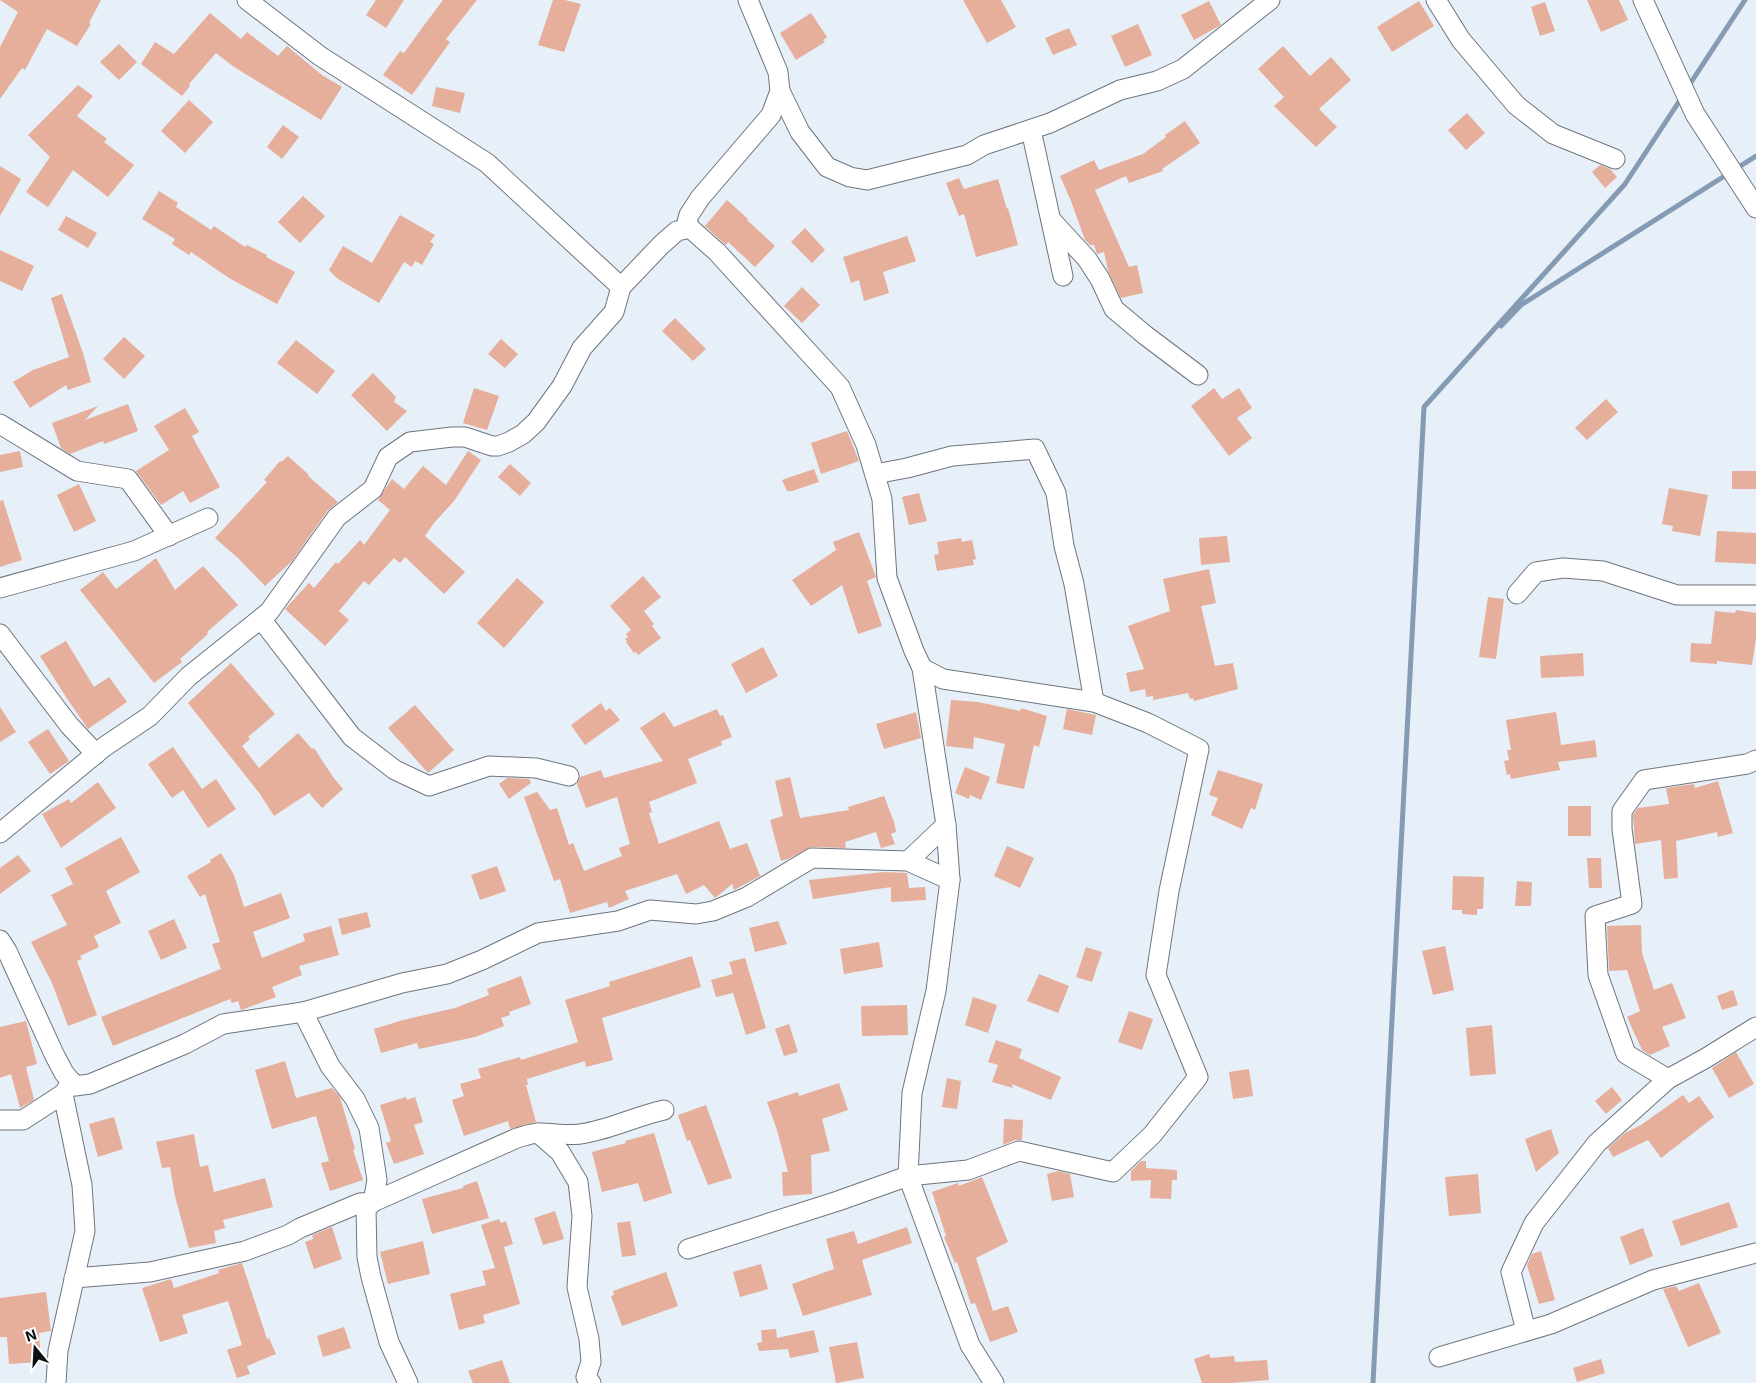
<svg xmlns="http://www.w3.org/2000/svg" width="1756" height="1383" font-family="Inter,sans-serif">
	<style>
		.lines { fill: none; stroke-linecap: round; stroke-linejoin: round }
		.stream { stroke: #859bb3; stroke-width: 5 }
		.building { fill: #e5af9b }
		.minor-casing { stroke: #6e757d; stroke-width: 21 }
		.minor { stroke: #fff; stroke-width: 19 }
	</style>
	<rect width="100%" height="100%" fill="#e7eff8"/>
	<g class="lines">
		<g class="stream">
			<path d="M1688,87L1745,0"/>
			<path d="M1501,326L1521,305L1756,156"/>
			<path d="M1373,1383L1424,407L1625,184L1682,97"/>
		</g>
	</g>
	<g class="building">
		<path d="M0,0H101L89,23L91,24L77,46L47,29L25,70L22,68L0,99V47L18,12Z"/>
		<path d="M376,0H404L386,28L366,15Z"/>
		<path d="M443,0H477L446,39L450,42L412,95L383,75L400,51L404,53L422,28Z"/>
		<path d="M553,0H565L581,4L564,52L538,45Z"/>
		<path d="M963,0H1001L1016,27L987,43Z"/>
		<path d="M1587,0H1619L1628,20L1601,32Z"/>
		<path d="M1209,1L1221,25L1194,40L1181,15Z"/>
		<path d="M1419,1L1434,26L1392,52L1377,27Z"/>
		<path d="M1545,2L1555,31L1540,36L1531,7Z"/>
		<path d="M210,13L241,39L247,32L278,56L287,46L322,75L342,87L321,120L234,67L216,53L189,84L190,86L182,96L141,64L155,42L174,54Z"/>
		<path d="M811,13L827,37L823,40L825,42L796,60L780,33Z"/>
		<path d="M1138,24L1152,55L1125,67L1111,36Z"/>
		<path d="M1069,28L1077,45L1053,55L1045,38Z"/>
		<path d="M119,44L137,62L119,80L100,62Z"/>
		<path d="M1283,46L1310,76L1331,57L1351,80L1319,109L1337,127L1316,147L1274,106L1284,97L1258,69Z"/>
		<path d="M78,85L93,96L77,116L107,139L104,142L134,165L108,197L73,170L48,207L26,192L50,157L28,135Z"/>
		<path d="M436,87L465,93L460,113L432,106Z"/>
		<path d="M189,100L213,122L185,153L161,131Z"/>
		<path d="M1467,113L1485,133L1466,150L1448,130Z"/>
		<path d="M1185,121L1200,143L1162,169L1163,171L1129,183L1126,176L1095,190L1129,267L1137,265L1143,293L1121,298L1108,271L1104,252L1097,254L1094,245H1090L1085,240L1071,201L1060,176L1094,160L1099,170L1143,154L1166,137L1165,135Z"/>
		<path d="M283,125L299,137L282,159L267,147Z"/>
		<path d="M1600,165L1610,169L1617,177L1605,188L1592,172Z"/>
		<path d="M0,166L21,179L0,216Z"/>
		<path d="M959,178L964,189L998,179L1007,209L1008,208L1018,245L976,257L964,214L959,216L946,183Z"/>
		<path d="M159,191L178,203L176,207L211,230L214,226L245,247L247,245L267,255L266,257L295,272L277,304L229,278L191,252L189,255L172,244L175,239L142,219Z"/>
		<path d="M303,196L325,216L300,243L278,222Z"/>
		<path d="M727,200L748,219L747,220L775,246L755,267L728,242L726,245L705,226Z"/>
		<path d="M400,215L435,235L430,242L434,244L422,265L415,261L412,267L404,262L379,303L338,279L329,270L343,246L372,263Z"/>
		<path d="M66,216L97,233L88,248L58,230Z"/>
		<path d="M805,228L825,250L812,263L791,242Z"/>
		<path d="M907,236L916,261L883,272L889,293L864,301L859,280L851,283L843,257Z"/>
		<path d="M0,250L34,266L22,291L0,281Z"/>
		<path d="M802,287L820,305L802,323L784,306Z"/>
		<path d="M62,294L83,353L91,382L68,390L66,385L30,408L13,382L33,370L69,357L51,298Z"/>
		<path d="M675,318L706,349L693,361L662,331Z"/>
		<path d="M124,337L145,356L124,379L103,359Z"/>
		<path d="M501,339L518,354L505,368L488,354Z"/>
		<path d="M296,340L335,371L317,394L277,363Z"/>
		<path d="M373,373L396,397L394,402L407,411L387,431L351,395Z"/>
		<path d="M474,388L499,396L487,430L463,423Z"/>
		<path d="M1214,388L1222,399L1239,388L1252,408L1237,418L1252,438L1229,456L1191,406Z"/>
		<path d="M1606,399L1618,412L1587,440L1575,428Z"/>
		<path d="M128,404L138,431L104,444L103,441L70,454L61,448L52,423L98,406L85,420Z"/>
		<path d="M185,408L199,432L192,436L220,487L190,503L183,491L161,505L136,471L169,450L154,426Z"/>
		<path d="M847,431L859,461L821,474L811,443Z"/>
		<path d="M20,451L23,467L0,472V455Z"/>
		<path d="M468,451L481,460L454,501L434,523L425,536L465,572L444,594L405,557L400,563L394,558L369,585L364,581L339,611L349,620L325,646L285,609L309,583L314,588L336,562L338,564L360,540L364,545L390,510L378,500L392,479L404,489L423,466L446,485Z"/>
		<path d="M288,456L309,475L308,476L338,502L328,510L292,561L265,586L239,559L215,538L267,482L264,480L280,461L281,462Z"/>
		<path d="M510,464L531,483L520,496L498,477Z"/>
		<path d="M814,469L819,482L792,491H787L782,480Z"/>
		<rect x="1732" y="471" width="24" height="18"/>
		<path d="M79,484L96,521L74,532L57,495Z"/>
		<path d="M1669,488L1708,495L1700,536L1672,531L1673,526L1662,524Z"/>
		<path d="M919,493L927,521L909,525L902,497Z"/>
		<path d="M3,500L22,560L0,567V501Z"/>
		<path d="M1717,531L1756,533V564L1715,562Z"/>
		<path d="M859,532L875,574L876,577L867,581L882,626L858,634L842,585L811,606L792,580L836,550L833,542Z"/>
		<path d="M1227,536L1230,562L1201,565L1199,538Z"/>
		<path d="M961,538L962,542L972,540L976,559L973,560L974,565L937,571L934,555L939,554L937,542Z"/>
		<path d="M156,558L175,590L203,566L238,605L207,632L208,634L180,659L182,662L154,683L80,590L103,572L116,589Z"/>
		<path d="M1209,569L1216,603L1201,606L1215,666L1233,663L1238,689L1194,701L1193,698L1190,699L1188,693L1153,700V696L1146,697L1145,689L1130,692L1126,673L1144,669L1128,626L1170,611L1163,579Z"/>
		<path d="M643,576L661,597L644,611L654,624L652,626L661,638L638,655L636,652L634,653L626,642L627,641L625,639L628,637L626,634L631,630L610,606Z"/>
		<path d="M517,578L544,602L504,648L477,623Z"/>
		<path d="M1488,597L1504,599L1496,659L1479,657Z"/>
		<path d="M1736,610L1756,613V638L1752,665L1717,661V664L1690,662L1691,643L1711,644L1715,611L1735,613Z"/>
		<path d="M66,641L94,687L109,677L127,702L88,729L66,697L40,656Z"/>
		<path d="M763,647L778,676L746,693L731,664Z"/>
		<path d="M1583,653L1584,676L1541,678L1540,656Z"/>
		<path d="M231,663L275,714L248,737L250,739L242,746L259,768L298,733L312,749L314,748L333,777L343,789L322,808L309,793L274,816L260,794L188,703Z"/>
		<path d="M951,700L978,702L1020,711L1021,708L1047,716L1039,747L1034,745L1024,789L996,783L1005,744L974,737L973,749L946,746Z"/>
		<path d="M601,703L606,711L610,708L620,720L585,745L571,725Z"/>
		<path d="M415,705L454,750L428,773L388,728Z"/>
		<path d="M0,707L16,732L0,742Z"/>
		<path d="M717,709L720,716L723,715L732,737L721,741L722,745L688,759L697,783L649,802L652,812L649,813L659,844L719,821L730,849L747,843L760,876L734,890L732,884L715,898L704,885L686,894L677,874L625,891L629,899L609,908L607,902L570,913L560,879L554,881L524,797L537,792L550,810L557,808L569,845L573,843L584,871L622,856L619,848L630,844L617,797L586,808L577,784L580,777L601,770L604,778L663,761L640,728L664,712L674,727Z"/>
		<path d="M1067,709L1096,715L1092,735L1063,729Z"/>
		<path d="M916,712L921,738L884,749L876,724Z"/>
		<path d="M1556,712L1561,745L1595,740L1597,757L1558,762L1560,770L1511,779L1510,774L1507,775L1504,761L1509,760L1507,750H1511L1506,720Z"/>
		<path d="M48,729L69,761L50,774L28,742Z"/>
		<path d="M173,747L202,789L216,779L236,809L208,828L183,790L172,798L148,764Z"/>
		<path d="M965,767L990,777L981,800L970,795L969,799L955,793Z"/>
		<path d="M1218,770L1263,784L1255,810L1251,808L1242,829L1211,815L1218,798L1209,795Z"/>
		<path d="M790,777L800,818L849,810L848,807L884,796L894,822L896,832L891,834L895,844L881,848L876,832L845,842L846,848L812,847L788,859L781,861L770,820L783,816L775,781Z"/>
		<path d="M507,778L529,779L531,783L509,799L499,784Z"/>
		<path d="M1718,781L1733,833L1718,837L1717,832L1676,841L1678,878L1664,879L1661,840L1635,844L1633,815L1638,808L1669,804L1666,788L1694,784L1695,788Z"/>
		<path d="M98,782L116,808L61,848L42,814L69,799L71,803Z"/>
		<rect x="1568" y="806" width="23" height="30"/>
		<path d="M121,837L140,872L106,891L121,923L94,936L99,947L80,956L82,959L77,961L97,1015L68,1026L52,983L31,942L67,925L51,895L73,884L65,868Z"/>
		<path d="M1007,846L1034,858L1020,888L994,876Z"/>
		<path d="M221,853L234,875L244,907L281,893L290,918L253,932L262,958L305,941L303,934L331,926L339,955L299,966L302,975L272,987L276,997L241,1010L238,1001L232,1003L230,999L113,1046L101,1017L221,969L212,944L220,942L205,894L200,897L187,876L211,862L210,860Z"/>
		<path d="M18,855L31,871L0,894V868Z"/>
		<path d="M1587,858H1601L1602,888H1589Z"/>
		<path d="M497,866L506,891L480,900L471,875Z"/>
		<path d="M884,872L907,873L909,888L925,887L926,900L891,902V887L813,899L809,880Z"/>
		<path d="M1453,876L1484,877L1483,909H1477V915L1462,914V910H1452Z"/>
		<path d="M1517,881L1532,882L1531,906H1515Z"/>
		<path d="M367,912L371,927L342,935L338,919Z"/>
		<path d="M174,919L187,948L161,960L148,931Z"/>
		<path d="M778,921L787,944L755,952L749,928Z"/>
		<path d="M1641,925L1642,953L1654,990L1672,983L1686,1018L1662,1027L1670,1046L1650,1055L1642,1050L1627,1017L1640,1011L1627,970L1609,971L1607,926Z"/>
		<path d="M879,942L883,967L844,974L840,949Z"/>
		<path d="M1445,946L1454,990L1433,995L1422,951Z"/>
		<path d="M1086,947L1102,952L1092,982L1076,977Z"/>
		<path d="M692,956L701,987L602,1018L613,1060L586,1067L585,1061L527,1079L528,1085H526L536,1122L510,1129L508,1121L464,1136L452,1100L464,1096L460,1084L481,1078L478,1069L520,1057L521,1060L578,1042L565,1000L610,986L609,982Z"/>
		<path d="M745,958L766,1028L746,1035L733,993L716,997L711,980L733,974L729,962Z"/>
		<path d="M1039,974L1069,986L1058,1013L1027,1001Z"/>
		<path d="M521,976L531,1004L509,1012L510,1015L501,1018L504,1026L475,1037L419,1049L417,1043L381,1053L374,1029L403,1020L455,1008L489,995L487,989Z"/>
		<path d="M1733,990L1738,1005L1722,1010L1717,996Z"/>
		<path d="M973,997L997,1005L988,1033L965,1025Z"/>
		<path d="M907,1005L908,1035L862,1036L861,1006Z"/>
		<path d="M1129,1011L1153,1019L1142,1050L1118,1042Z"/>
		<path d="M26,1021L37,1064L26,1067L34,1100L20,1108L11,1074L0,1078V1027Z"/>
		<path d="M789,1024L798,1052L784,1056L775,1029Z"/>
		<path d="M1492,1025L1496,1074L1470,1076L1466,1028Z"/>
		<path d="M996,1040L1022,1049L1019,1058L1061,1077L1051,1100L1012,1084L1013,1088L992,1082L998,1065L988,1062Z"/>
		<path d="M1736,1052L1754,1084L1729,1098L1712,1068Z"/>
		<path d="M285,1061L296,1098L332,1088L340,1097L355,1149L353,1150L363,1180L330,1191L321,1163L329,1161L316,1116L272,1129L255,1070Z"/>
		<path d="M1249,1069L1253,1096L1233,1099L1229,1072Z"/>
		<path d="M947,1078L961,1081L957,1109L942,1107Z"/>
		<path d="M839,1083L848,1110L822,1119L830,1151L811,1155L812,1194L783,1196L782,1172H788L777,1130L767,1102L798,1092L799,1096Z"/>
		<path d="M1612,1087L1622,1100L1606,1114L1595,1101Z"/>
		<path d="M1683,1095L1689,1103L1699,1096L1714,1117L1661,1158L1648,1140L1613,1157L1608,1148L1625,1133L1641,1125Z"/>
		<path d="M406,1097L407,1100L415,1097L423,1122L414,1125L424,1154L394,1164L386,1143L391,1141L380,1105Z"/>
		<path d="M706,1105L732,1178L708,1185L690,1140L687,1141L678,1115Z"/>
		<path d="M114,1117L123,1149L98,1157L89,1124Z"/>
		<path d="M1004,1119L1023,1120L1022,1140H1015L1003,1145Z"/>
		<path d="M1551,1129L1559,1153L1536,1172L1525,1139Z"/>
		<path d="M654,1133L672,1193L644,1202L638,1183L602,1192L592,1152L626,1143L625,1141Z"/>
		<path d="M194,1134L200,1167L208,1165L214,1192L265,1178L273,1207L223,1220L225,1228L214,1231L216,1243L189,1248L175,1196L170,1167L162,1168L156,1142Z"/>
		<path d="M1141,1161H1146V1168L1177,1170V1180H1172L1171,1199L1150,1198L1151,1180L1131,1181V1171Z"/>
		<path d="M1058,1171L1070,1174L1074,1197L1052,1201L1047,1174Z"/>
		<path d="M1478,1174L1481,1213L1449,1216L1445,1177Z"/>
		<path d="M982,1177L1008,1242L976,1258L993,1311L1008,1306L1018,1332L990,1342L975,1303L971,1304L957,1262L955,1263L944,1237L946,1236L932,1192L958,1183L959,1186Z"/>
		<path d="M477,1181L489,1218L432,1234L422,1199L463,1188V1186Z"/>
		<path d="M1729,1202L1738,1227L1681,1246L1672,1221Z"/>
		<path d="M555,1211L564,1239L543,1245L534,1218Z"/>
		<path d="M499,1219L501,1223L506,1221L513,1244L504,1247L520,1304L483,1315L485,1323L459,1330L450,1294L486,1285L482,1271L495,1268L481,1225Z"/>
		<path d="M630,1221L636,1255L622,1257L617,1223Z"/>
		<path d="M332,1227L342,1259L314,1269L305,1242L313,1239L312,1235Z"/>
		<path d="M907,1227L912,1243L862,1260L872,1295L803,1316L792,1284L834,1269L826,1239L854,1231L858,1244Z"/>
		<path d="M1643,1228L1653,1256L1630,1265L1620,1237Z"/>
		<path d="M423,1241L430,1274L388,1284L380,1252Z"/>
		<path d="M1541,1251L1555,1300L1539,1304L1527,1265L1532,1254Z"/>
		<path d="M242,1263L267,1339L269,1338L276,1354L247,1366L250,1374L237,1378L227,1350L242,1345L228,1301L182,1315L188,1333L160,1342L142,1288L171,1279L174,1288L219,1273L218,1270Z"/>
		<path d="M761,1264L768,1289L740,1297L733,1272Z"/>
		<path d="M666,1272L678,1306L622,1326L611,1296L614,1295L613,1291Z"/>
		<path d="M1699,1283L1721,1333L1688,1347L1663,1289L1676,1286L1679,1291Z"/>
		<path d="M46,1292L51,1331L39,1333L41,1362L9,1364L7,1337H0V1298Z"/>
		<path d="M344,1327L351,1348L323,1357L317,1336Z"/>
		<path d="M776,1329L777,1338L814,1330L819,1352L790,1358L788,1349L759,1351L757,1343L762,1342L761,1330Z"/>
		<path d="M857,1342L864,1378L836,1383L829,1347Z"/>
		<path d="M1209,1354L1211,1358L1234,1356L1235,1362L1267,1360L1269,1380L1231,1383H1202L1194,1359Z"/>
		<path d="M1601,1359L1605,1373L1577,1382L1573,1368Z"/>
		<path d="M502,1360L510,1383H473L468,1371Z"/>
	</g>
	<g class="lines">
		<defs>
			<g id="minor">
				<path d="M247,0L320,56L487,163L621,287"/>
				<path d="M1436,0L1461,40L1516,105L1553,134L1615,159"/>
				<path d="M1643,0L1695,114L1756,208"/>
				<path d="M780,91L800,132L827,167L850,177L867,180L967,155L984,145L1050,123L1120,90L1157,81L1183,69L1270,0"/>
				<path d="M1031,130L1063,276"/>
				<path d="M1053,222L1087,259L1100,279L1114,309L1145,335L1198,375"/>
				<path d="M0,424L77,471L128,479L169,536"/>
				<path d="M875,474L907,468L952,456L1035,449L1056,493L1064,546L1074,584L1094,702"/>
				<path d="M0,588L134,551L208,518"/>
				<path d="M1517,594L1536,572L1563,568L1603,571L1677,595H1756"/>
				<path d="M261,619L352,737L395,770L429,786L489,766L536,768L569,776"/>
				<path d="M0,634L69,725L96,754"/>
				<path d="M922,668L946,825L950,880"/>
				<path d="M1756,760L1747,764L1644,780L1622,811V829L1632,904L1595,916L1598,975L1626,1054L1668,1079L1706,1058L1756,1027"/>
				<path d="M0,833L104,747L150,716L189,676L269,612L337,517L373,489L388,457L410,442L452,437H465L492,446H498L509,442L523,434L536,422L562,386L582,348L614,312L621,287L661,245L677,231L690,228"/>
				<path d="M908,861L946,825"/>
				<path d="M0,940L7,951L54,1054L64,1073L75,1086L90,1084L185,1044L223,1024L303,1012L402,983L447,974L482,960L538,933L618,921L650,910L696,914L713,911L747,897L812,858L908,861L950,880L936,991L912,1093L908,1176L970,1345L994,1383"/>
				<path d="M303,1012L330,1066L355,1099L369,1128L377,1180L373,1202L366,1209L367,1257L371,1277L389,1342L408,1383"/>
				<path d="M0,1120H23L63,1094"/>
				<path d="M538,1133L560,1152L578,1182L582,1216L577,1287L589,1339L591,1362L586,1377L591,1383"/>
				<path d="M688,1249L838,1201L908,1176L968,1170L1019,1151L1113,1172L1152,1135L1198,1077L1156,975L1169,891L1199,749L1148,723L1094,702L943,679L922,668L914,651L887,578L882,499L866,445L840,387L717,252L690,228L687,222L689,215L700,198L771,115L780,91L778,72L748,0"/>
				<path d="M74,1278L150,1272L245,1251L288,1235L300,1228L360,1203L373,1202L517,1138C524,1136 532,1133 540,1133C556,1133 570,1137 586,1133C613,1128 637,1116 664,1110"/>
				<path d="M1526,1331L1511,1272L1534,1223L1597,1143L1668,1079"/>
				<path d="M1439,1357L1551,1324L1653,1280L1756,1253"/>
				<path d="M56,1383L58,1351L85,1231L82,1185L63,1094L72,1082"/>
			</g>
		</defs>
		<use href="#minor" class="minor-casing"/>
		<use href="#minor" class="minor"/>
	</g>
	<g transform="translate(35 1348) rotate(342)" stroke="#ffffff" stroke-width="4" paint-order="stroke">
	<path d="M0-4L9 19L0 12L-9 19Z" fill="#0d0f12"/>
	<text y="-8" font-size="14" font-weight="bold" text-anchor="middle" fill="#0d0f12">N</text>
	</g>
</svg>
